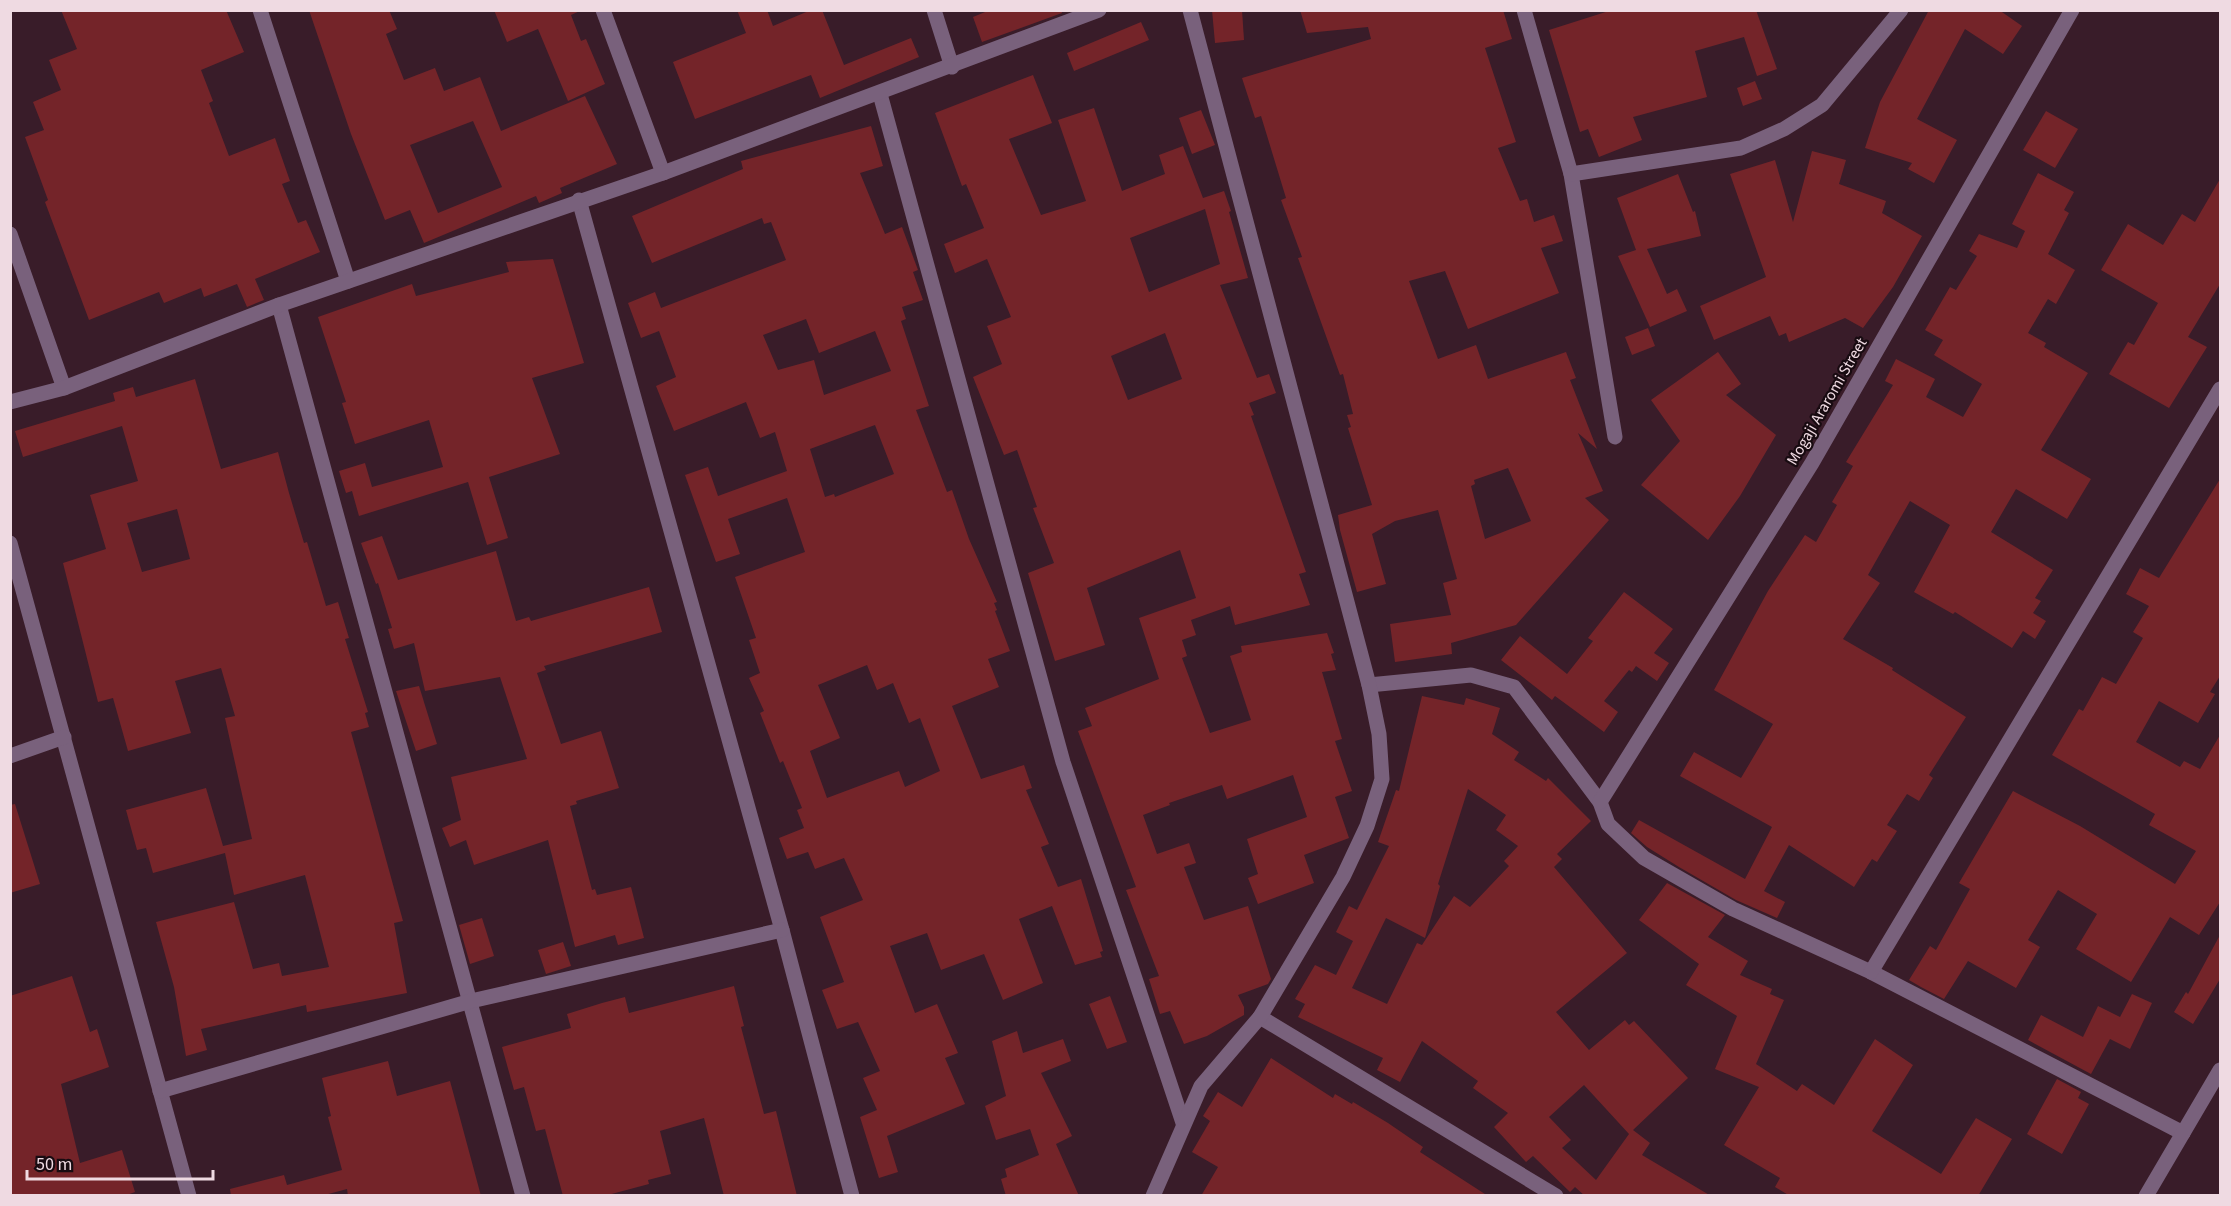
<svg xmlns="http://www.w3.org/2000/svg" width="2231" height="1206" font-family="'Source Sans 3',sans-serif">
	<style>
		.building { fill: #742429; fill-rule: evenodd }
		.lines { fill: none; stroke-linecap: round; stroke-linejoin: round }
		.minor { stroke: #79617c; stroke-width: 15 }
		.labels { text-anchor: middle; stroke-width: 4.5; stroke-linejoin: round; paint-order: stroke }
		.street-label { font-size: 16px; fill: #efdae2; stroke: #180b11 }
	</style>
	<rect width="100%" height="100%" fill="#391c29"/>
	<g class="building">
		<path d="M61,10H226L244,52L201,70L213,101L209,103L229,156L275,138L290,181L282,184L298,223L306,220L320,252L255,279L264,300L247,307L237,284L204,297L201,288L164,303L159,292L89,320L45,202L48,200L25,137L44,130L33,102L61,90L49,60L77,49Z"/>
		<path d="M309,10H389L397,29L386,34L404,80L435,68L444,91L480,77L501,131L585,96L617,164L560,188L562,193L539,203L536,196L424,243L410,210L385,220L351,134ZM473,121L502,187L438,213L410,145Z"/>
		<path d="M494,10H582L571,15L581,41L586,39L605,84L568,101L538,29L507,42Z"/>
		<path d="M737,10H767L773,26L811,10H822L844,65L911,38L919,57L820,98L811,75L695,119L673,62L746,33Z"/>
		<path d="M990,10H1061L1062,13L982,42L973,17Z"/>
		<path d="M1212,10H1242L1244,40L1215,43Z"/>
		<path d="M1300,10H1503L1512,39L1485,48L1516,142L1498,148L1520,201L1527,199L1534,222L1554,215L1563,241L1541,248L1559,293L1468,329L1445,271L1409,281L1438,359L1476,345L1488,379L1566,352L1576,378L1570,380L1597,449L1578,433L1603,491L1585,498L1609,520L1516,625L1451,643L1452,654L1395,662L1390,624L1451,615L1443,583L1457,579L1438,510L1395,521L1372,534L1386,584L1357,592L1340,530L1338,515L1372,505L1348,428L1351,427L1347,415L1353,414L1343,374L1340,375L1298,258L1302,257L1281,200L1286,198L1261,116L1255,118L1242,78L1371,39L1368,27L1307,33ZM1508,468L1531,521L1485,539L1471,486L1475,484L1474,480Z"/>
		<path d="M1612,10H1756L1777,69L1757,76L1744,37L1695,51L1707,97L1633,117L1642,140L1599,157L1588,129L1580,132L1549,30Z"/>
		<path d="M1929,10H1999L2022,26L2003,54L1965,29L1917,119L1957,140L1934,183L1908,169L1912,163L1865,148L1880,102Z"/>
		<path d="M1141,22L1149,40L1074,71L1067,53Z"/>
		<path d="M1033,75L1052,123L1009,139L1041,215L1086,201L1058,120L1094,108L1122,191L1165,174L1159,155L1183,146L1203,198L1224,191L1231,211L1229,212L1248,278L1220,285L1257,378L1269,374L1276,393L1249,403L1254,415L1251,416L1306,572L1299,574L1310,605L1235,625L1230,606L1191,620L1196,635L1182,640L1187,656L1182,658L1210,733L1251,720L1230,656L1242,652L1241,646L1327,633L1334,653L1331,654L1336,670L1322,672L1342,739L1335,741L1352,791L1335,797L1349,838L1304,855L1314,883L1258,904L1248,878L1258,874L1247,839L1307,817L1293,775L1227,799L1222,785L1169,803L1170,805L1143,815L1157,854L1189,843L1196,863L1184,867L1204,920L1248,906L1271,979L1268,984L1238,995L1244,1007V1015L1207,1036L1184,1044L1170,1011L1160,1014L1149,979L1159,976L1126,890L1136,887L1078,731L1092,726L1085,708L1159,679L1139,618L1196,598L1180,550L1087,588L1105,645L1055,661L1028,573L1054,563L1033,508L1037,507L1017,450L1004,455L973,377L1002,364L987,326L1011,317L987,259L955,273L944,244L984,228L966,184L962,186L935,113ZM1205,209L1220,264L1149,292L1130,238ZM1165,333L1182,379L1128,400L1111,356Z"/>
		<path d="M1755,81L1762,99L1743,106L1737,88Z"/>
		<path d="M1201,110L1215,145L1192,154L1179,118Z"/>
		<path d="M2046,111L2078,129L2055,168L2023,150Z"/>
		<path d="M871,126L883,166L860,173L885,234L902,227L918,270L913,272L923,300L902,307L906,319L901,321L929,406L916,410L947,492L952,490L969,539L997,602L994,603L997,610L995,611L1010,651L988,659L999,687L952,706L981,779L1024,765L1032,788L1026,790L1049,844L1041,847L1058,887L1081,879L1103,951L1100,952L1102,957L1075,965L1052,906L1019,919L1043,983L1003,1000L984,954L941,970L927,933L890,946L915,1013L937,1004L958,1053L945,1058L965,1104L887,1136L898,1172L879,1178L860,1117L877,1110L863,1078L880,1071L858,1022L837,1029L822,990L844,982L820,917L863,900L844,858L815,869L808,852L787,859L779,838L804,828L797,810L802,808L783,761L780,763L760,713L764,711L749,678L760,673L749,640L756,638L735,577L805,552L787,498L728,519L740,554L716,562L685,475L708,467L718,496L787,471L775,432L760,438L746,402L674,431L656,386L676,377L659,331L641,338L628,303L655,292L661,308L786,260L771,222L764,224L762,218L652,263L632,216L743,169L741,161ZM806,319L819,353L875,331L891,371L824,395L814,360L778,370L763,335ZM875,425L894,474L835,497L834,494L825,497L810,449ZM867,665L877,690L893,683L909,723L920,718L940,771L905,787L899,771L827,798L810,751L840,738L818,685Z"/>
		<path d="M1812,151L1846,160L1839,184L1886,201L1882,213L1922,236L1893,287L1863,328L1845,318L1789,342L1786,333L1779,336L1770,316L1714,340L1700,306L1766,277L1730,174L1775,160L1793,222Z"/>
		<path d="M2038,173L2074,192L2064,210L2069,213L2048,254L2075,270L2056,304L2048,299L2028,333L2046,343L2044,347L2088,373L2041,450L2091,479L2067,519L2016,489L1991,532L2053,570L2035,598L2041,601L2033,613L2046,621L2035,639L2023,631L2012,648L1955,612L1953,614L1914,592L1950,525L1910,501L1868,575L1880,583L1843,639L1893,668L1892,670L1966,717L1929,775L1933,778L1919,801L1907,794L1887,825L1897,831L1877,862L1872,859L1854,887L1789,845L1764,891L1785,902L1777,918L1736,900L1679,867L1647,847L1631,833L1639,820L1745,879L1772,827L1680,776L1694,752L1741,778L1773,724L1714,690L1768,591L1805,535L1816,542L1837,505L1832,502L1853,466L1846,462L1893,385L1885,381L1896,359L1935,379L1926,397L1963,417L1982,384L1934,355L1943,340L1925,330L1950,287L1956,290L1977,256L1969,251L1979,234L2017,248L2025,231L2012,224Z"/>
		<path d="M1678,174L1693,212L1695,211L1701,236L1647,249L1667,294L1677,289L1687,311L1650,327L1618,256L1636,250L1617,198Z"/>
		<path d="M2220,179V284L2188,337L2207,347L2169,408L2109,374L2128,342L2134,345L2158,303L2101,270L2128,224L2163,245L2182,214L2195,222Z"/>
		<path d="M553,259L584,363L532,378L560,454L489,477L508,538L487,545L468,482L359,516L352,491L346,493L339,471L365,463L372,487L443,467L429,420L355,444L342,403L346,402L318,317L412,284L416,296L509,272L506,262Z"/>
		<path d="M1648,328L1655,346L1632,355L1625,337Z"/>
		<path d="M1718,352L1741,384L1726,395L1776,435L1740,496L1708,540L1641,485L1680,441L1651,400Z"/>
		<path d="M195,379L221,469L278,452L289,493L304,543L307,542L326,606L338,602L349,638L345,639L368,712L365,713L369,727L351,732L403,921L394,923L407,993L307,1012L306,1005L201,1029L207,1050L186,1056L174,987L156,922L234,902L253,969L279,963L282,976L329,967L305,875L234,895L225,853L153,873L146,848L137,850L126,810L206,788L223,846L252,839L225,718L235,716L221,668L175,681L191,733L128,751L113,698L98,702L63,563L106,549L90,495L138,481L122,426L23,457L15,431L115,401L113,393L133,387L136,397ZM177,509L190,559L142,572L127,523Z"/>
		<path d="M2220,479V676L2210,692L2215,694L2198,723L2159,701L2136,742L2180,767L2184,761L2200,769L2220,735V902L2199,935L2170,917L2131,982L2076,949L2097,914L2058,890L2028,940L2040,947L2016,988L1968,961L1944,999L1921,987L1909,980L1930,946L1936,950L1970,889L1959,883L2013,791L2080,826L2175,884L2196,851L2149,825L2155,814L2052,755L2079,709L2083,711L2102,677L2116,684L2143,638L2133,632L2149,606L2126,594L2140,568L2159,578Z"/>
		<path d="M382,536L398,580L496,551L516,621L529,617L531,621L649,587L662,632L544,666L546,670L537,673L561,744L601,731L619,788L576,801L577,804L570,806L592,890L595,889L597,895L631,887L644,938L618,945L615,935L575,947L548,840L474,865L466,840L450,847L442,828L461,820L451,777L527,759L500,677L425,691L414,643L394,649L388,629L392,628L378,583L376,584L361,543Z"/>
		<path d="M1624,592L1673,629L1654,653L1669,663L1657,681L1636,666L1632,672L1629,670L1604,701L1618,712L1604,732L1555,696L1552,700L1501,660L1520,636L1567,674L1593,641L1588,638Z"/>
		<path d="M419,686L437,744L416,751L396,691Z"/>
		<path d="M1422,696L1464,705L1466,698L1500,708L1492,734L1519,752L1514,760L1546,781L1548,778L1591,821L1557,854L1562,859L1554,867L1627,953L1556,1012L1589,1050L1625,1020L1629,1025L1634,1021L1688,1078L1633,1130L1650,1143L1642,1155L1711,1196H1585L1575,1187L1570,1192L1533,1156L1526,1162L1494,1127L1508,1113L1473,1088L1478,1081L1422,1041L1400,1082L1377,1070L1383,1058L1298,1017L1305,1004L1295,999L1315,965L1336,975L1353,941L1336,932L1349,906L1357,910L1389,846L1378,842L1396,790L1399,791ZM1468,789L1506,815L1496,830L1518,846L1504,861L1509,866L1470,907L1454,896L1422,945L1417,943L1387,1004L1352,988L1386,918L1425,938L1440,886L1438,884ZM1584,1085L1629,1134L1596,1180L1562,1148L1571,1140L1549,1117Z"/>
		<path d="M15,804L40,884L10,893V805Z"/>
		<path d="M1667,883L1725,915L1708,937L1748,961L1740,975L1772,989L1770,994L1784,1000L1756,1064L1797,1091L1802,1084L1834,1105L1875,1039L1913,1065L1872,1131L1941,1174L1976,1118L2012,1139L1978,1196H1790L1775,1187L1780,1178L1724,1145L1759,1087L1715,1069L1737,1016L1686,985L1699,964L1639,920Z"/>
		<path d="M482,918L494,956L470,964L459,925Z"/>
		<path d="M2220,935V979L2193,1024L2174,1012L2186,992L2188,994Z"/>
		<path d="M563,942L571,966L546,974L538,950Z"/>
		<path d="M72,976L90,1032L97,1029L109,1067L61,1084L80,1163L122,1150L135,1192L124,1196H10V996Z"/>
		<path d="M734,986L744,1026L741,1027L764,1114L776,1111L797,1196H724L704,1118L660,1131L671,1174L648,1180L649,1184L604,1196H563L545,1129L536,1131L524,1087L514,1090L502,1047L571,1028L567,1014L602,1003L625,997L629,1013Z"/>
		<path d="M2132,994L2152,1003L2130,1049L2110,1039L2091,1074L2028,1040L2041,1015L2083,1037L2098,1006L2120,1017Z"/>
		<path d="M1110,996L1127,1042L1107,1049L1089,1004Z"/>
		<path d="M1017,1031L1023,1053L1063,1039L1071,1061L1041,1073L1072,1136L1056,1144L1079,1196H1006L1001,1179L1007,1177L1005,1169L1039,1155L1030,1129L996,1140L985,1106L1006,1096L992,1041Z"/>
		<path d="M1271,1058L1333,1098L1335,1094L1352,1104L1353,1102L1388,1123L1423,1147L1420,1152L1488,1196H1201L1218,1167L1192,1152L1210,1121L1203,1116L1218,1092L1242,1107Z"/>
		<path d="M388,1061L397,1096L450,1081L481,1196H348L347,1189L321,1196H231L230,1189L284,1175L287,1185L342,1170L328,1117L331,1116L322,1078Z"/>
		<path d="M2057,1079L2081,1092L2078,1098L2089,1104L2062,1154L2027,1134Z"/>
	</g>
	<g class="lines">
		<g class="minor">
			<path d="M260,10L348,281"/>
			<path d="M603,10L663,173"/>
			<path d="M934,10L952,67"/>
			<path d="M1524,10L1571,174L1615,437"/>
			<path d="M880,94L1063,762L1183,1123"/>
			<path d="M1571,174L1741,148L1784,129L1822,105L1901,10"/>
			<path d="M579,200L782,930L852,1196"/>
			<path d="M10,234L64,388"/>
			<path d="M279,305L523,1196"/>
			<path d="M10,402L64,388L279,305L663,173L1099,10"/>
			<path d="M10,543L189,1196"/>
			<path d="M1369,685L1471,675L1514,687L1600,802L1608,824L1644,858L1733,909L1871,972L2183,1133"/>
			<path d="M10,756L64,737"/>
			<path d="M1600,802L1812,463L2072,10"/>
			<path d="M1871,972L2220,389"/>
			<path d="M1260,1017L1556,1196"/>
			<path d="M160,1091L471,1001L782,930"/>
			<path d="M1153,1196L1201,1086L1260,1017L1343,877L1367,826L1382,779L1379,734L1369,685L1190,10"/>
			<path d="M2146,1196L2220,1070"/>
		</g>
	</g>
	<g class="labels">
		<g class="street-label">
			<text transform="translate(1826 401) rotate(-60)" y="6">Mogaji Araromi Street</text>
		</g>
	</g>
	<rect width="2231" height="1206" fill="none" stroke="#efdae2" stroke-width="24"/>
	<path d="M27 1170v9h186v-9" fill="none" stroke="#efdae2" stroke-width="3"/>
	<text x="36" y="1170" font-size="18" fill="#efdae2" stroke="#180b11" stroke-width="4.5" paint-order="stroke">50 m</text>
</svg>
